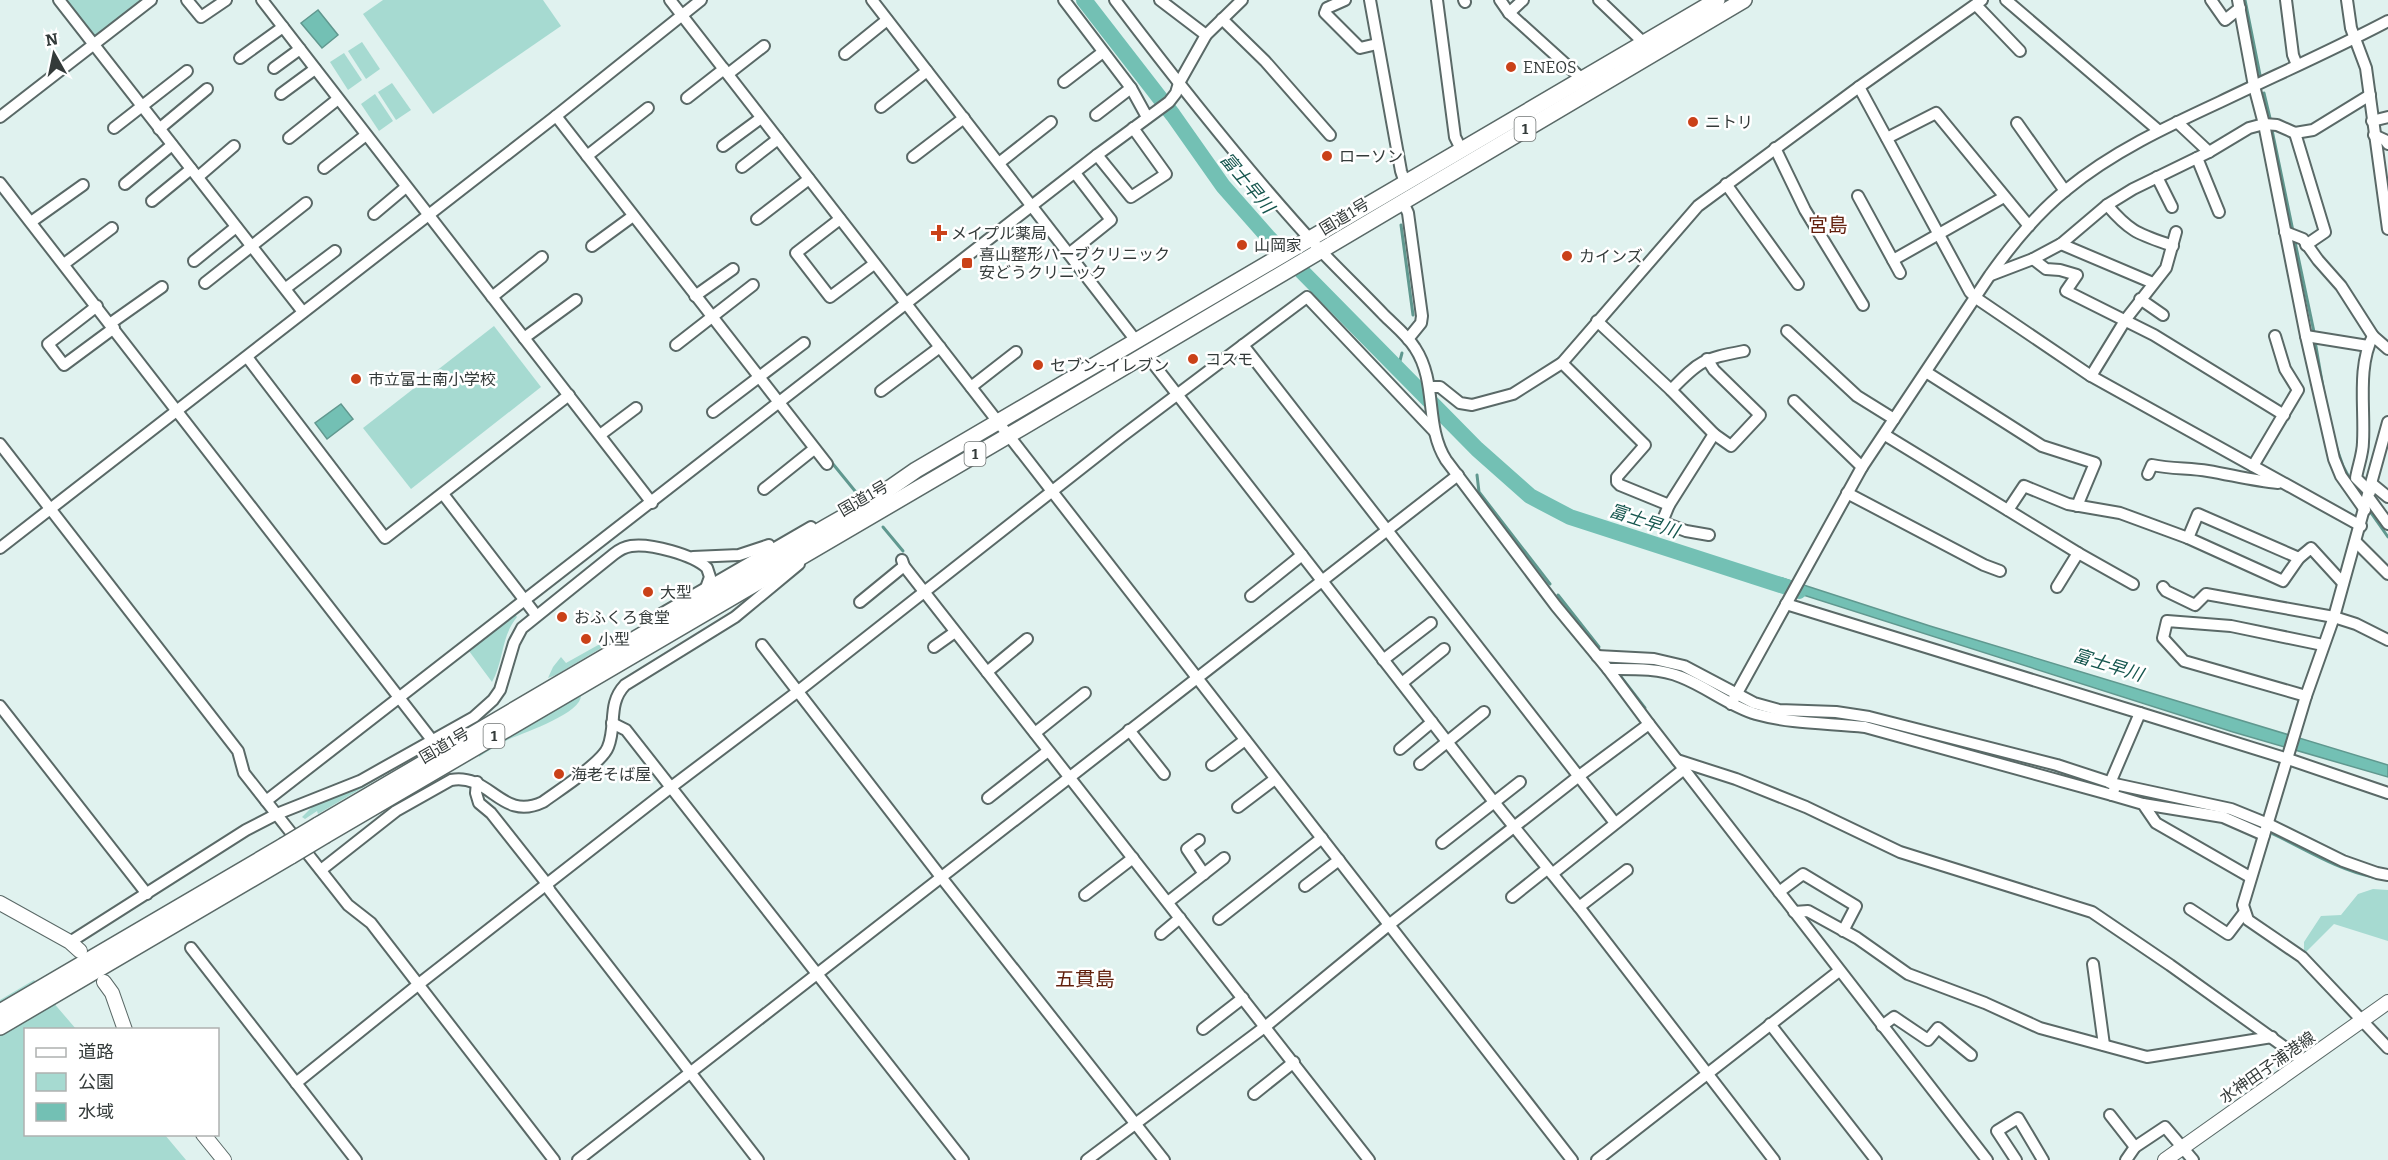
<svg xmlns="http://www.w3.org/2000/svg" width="2388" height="1160" font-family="Bitter,'Noto Sans JP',serif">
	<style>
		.green { fill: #a6dad1 }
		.water { fill: #73c0b4; stroke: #60988f; stroke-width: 1.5 }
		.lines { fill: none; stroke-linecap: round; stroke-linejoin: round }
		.stream { stroke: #60988f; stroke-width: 3 }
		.river { stroke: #73c0b4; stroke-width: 16 }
		.minor-casing { stroke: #5a6967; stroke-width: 14 }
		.major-casing { stroke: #5a6967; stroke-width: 16 }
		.highway-casing { stroke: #5a6967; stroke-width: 18 }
		.minor { stroke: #fff; stroke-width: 10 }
		.major { stroke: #fff; stroke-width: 14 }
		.highway { stroke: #fff; stroke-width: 15 }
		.highway-bridge-casing { stroke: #5a6967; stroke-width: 18; stroke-linecap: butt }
		.highway-bridge { stroke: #fff; stroke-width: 15 }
		.poi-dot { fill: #ca4118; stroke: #fff; stroke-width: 2 }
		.labels { text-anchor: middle; stroke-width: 5; stroke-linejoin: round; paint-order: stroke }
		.shield { fill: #fff; stroke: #717675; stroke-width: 1.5 }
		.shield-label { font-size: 15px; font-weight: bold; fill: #343b3a }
		.poi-label { font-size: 16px; fill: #343b3a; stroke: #fff; text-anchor: start }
		.street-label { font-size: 16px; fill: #343b3a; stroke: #fff }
		.water-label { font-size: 18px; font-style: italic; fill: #15564e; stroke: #fff }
		.quarter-label { font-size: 20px; fill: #611f0c; stroke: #fff }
	</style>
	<rect width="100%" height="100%" fill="#e0f2ef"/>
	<g class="green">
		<path d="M67,0H143L96,37Z"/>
		<path d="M383,0H543L561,26L433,114L363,14Z"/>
		<path d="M362,42L380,69L366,79L348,51Z"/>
		<path d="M344,53L362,80L348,90L330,62Z"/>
		<path d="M392,83L411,110L396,120L378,92Z"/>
		<path d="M375,94L393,121L379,131L361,104Z"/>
		<path d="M494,326L541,387L411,489L363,428Z"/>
		<path d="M515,614L517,617C501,636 504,661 492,682L469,651Z"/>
		<path d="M616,635L618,638L556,675L548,678L553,667L561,657L566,663Z"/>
		<path d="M581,694C584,714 519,734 503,742C495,746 487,752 479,757L477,753Z"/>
		<path d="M434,746L318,814L317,811L305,819L302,817L313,806L352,791Z"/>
		<path d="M2373,889L2388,890V941L2334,924L2304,954V942L2321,916L2341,915L2358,894Z"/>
		<path d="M34,980L76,1029L26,1030V1134L165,1135L186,1160H0V1000Z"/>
	</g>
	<g class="water">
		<path d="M318,10L338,35L322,48L301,23Z"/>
		<path d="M341,404L353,419L327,439L315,423Z"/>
		<path d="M1782,578L1930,626L2388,765V777L2233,732L1778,587Z"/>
	</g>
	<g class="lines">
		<g class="stream">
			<path d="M2245,0L2260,75"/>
			<path d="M2264,93L2270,118"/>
			<path d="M2272,130L2293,231"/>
			<path d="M1401,225L1413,315"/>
			<path d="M2295,242L2314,332"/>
			<path d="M2315,341L2325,399"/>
			<path d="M1398,368L1402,353"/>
			<path d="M2336,446L2343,466L2351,481"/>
			<path d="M833,464L855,491"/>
			<path d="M1477,475L1479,492L1550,584"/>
			<path d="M2369,510L2388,537"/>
			<path d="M883,527L903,551"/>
			<path d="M1558,595L1599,647"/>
			<path d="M1675,669L1688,674"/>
			<path d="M1618,673L1645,708"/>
			<path d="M1797,716L1838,717"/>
			<path d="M1874,724L1952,744"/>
			<path d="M2052,769L2108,788"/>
			<path d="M2117,791L2192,806"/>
			<path d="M2273,834C2305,849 2338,870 2373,877"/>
		</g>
		<path class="river" d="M1084,0L1173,115L1223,186L1268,237L1477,449L1530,496L1570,517L1799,591"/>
		<defs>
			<g id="minor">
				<path d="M59,0L303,312"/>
				<path d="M187,0L201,17L226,0"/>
				<path d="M262,0L652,503"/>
				<path d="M670,0L1572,1160"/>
				<path d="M872,0L1137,342"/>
				<path d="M1064,0L1131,88L1147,117"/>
				<path d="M1115,0C1180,86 1247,171 1320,250C1341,272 1363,293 1384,315C1394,325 1407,335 1415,348C1438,383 1424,425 1446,460L1556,606L1608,669L1649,724L1987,1160"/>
				<path d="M1160,0L1206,35"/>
				<path d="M1345,0L1327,8L1325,13L1360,48L1377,44"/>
				<path d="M1370,0L1401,171L1405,183"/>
				<path d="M1437,0L1455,137L1461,149"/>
				<path d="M1464,0L1465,2"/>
				<path d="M1500,0L1509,13L1582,79"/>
				<path d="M1599,0L1644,43"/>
				<path d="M2006,0L2158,130"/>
				<path d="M2211,0L2225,20L2240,8"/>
				<path d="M2238,0L2254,86L2264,124L2306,336L2334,459L2341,476L2365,510"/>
				<path d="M2286,0L2293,55L2297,65"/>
				<path d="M2347,0L2351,28L2366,68L2388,229"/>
				<path d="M1976,5L2020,51"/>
				<path d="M1509,13L1523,0"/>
				<path d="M1222,19L1265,61L1330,135"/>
				<path d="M845,54L887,20"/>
				<path d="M240,58L283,27"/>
				<path d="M274,68L300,49"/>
				<path d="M728,74L764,46"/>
				<path d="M1064,82L1103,52"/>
				<path d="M1859,87L1970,292L1976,298L2091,376L2361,526"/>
				<path d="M281,94L315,69"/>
				<path d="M687,98L724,69"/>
				<path d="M881,107L927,71"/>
				<path d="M1096,115L1131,88"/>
				<path d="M556,116L827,464"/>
				<path d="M0,117L151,0"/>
				<path d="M2372,121L2388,117"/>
				<path d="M2177,122L2209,152"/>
				<path d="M2017,123L2065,191"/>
				<path d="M114,128L187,71"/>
				<path d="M159,129L207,89"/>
				<path d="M2295,133L2325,232L2306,245"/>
				<path d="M2374,135L2385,140L2388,144"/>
				<path d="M289,138L338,99"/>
				<path d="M1887,138L1936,113L2029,226"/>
				<path d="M723,146L761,118"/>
				<path d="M1775,148L1805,210L1863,305"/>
				<path d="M1097,155L1131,197L1166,174L1133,128"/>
				<path d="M587,156L648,108"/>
				<path d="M913,157L964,118"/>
				<path d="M2197,158L2219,212"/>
				<path d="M999,163L1051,122"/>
				<path d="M742,167L778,139"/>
				<path d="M324,168L366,135"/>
				<path d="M198,177L234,146"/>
				<path d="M2157,177L2172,207"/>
				<path d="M0,183L432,740"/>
				<path d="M125,184L172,145"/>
				<path d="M1726,184L1798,284"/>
				<path d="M1858,196L1900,273"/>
				<path d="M152,201L191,169"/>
				<path d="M1403,202L1408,213L1422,316L1421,323L1408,339"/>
				<path d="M2107,205C2131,233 2139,234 2173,246"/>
				<path d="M374,214L406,187"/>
				<path d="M757,219L809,179"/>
				<path d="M840,219L796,253L830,297L874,264"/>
				<path d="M31,222L83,185"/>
				<path d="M2285,232L2303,239L2318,260L2341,286L2373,336L2388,349"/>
				<path d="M2061,244L2153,283"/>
				<path d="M592,246L633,216"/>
				<path d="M1070,253L1111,220L1075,173"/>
				<path d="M2033,259L2046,269L2060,270L2077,275L2066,291L2154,335L2284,415"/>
				<path d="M1893,260L2004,197"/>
				<path d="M194,261L236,227"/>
				<path d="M64,264L112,228"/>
				<path d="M1991,275L2033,259L2061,244L2107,205L2133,189L2209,152L2249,128L2264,124L2277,125L2295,133L2313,130L2370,95"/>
				<path d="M205,283L306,203"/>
				<path d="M286,288L335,251"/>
				<path d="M695,296L733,269"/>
				<path d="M492,297L542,257"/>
				<path d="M2140,299L2163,315"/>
				<path d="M97,306L48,344L64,365L114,328"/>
				<path d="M1597,321L1671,390L1714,434L1731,446L1760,415L1714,370L1707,359"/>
				<path d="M111,323L162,287"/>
				<path d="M1787,331L1857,396L1894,419"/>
				<path d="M2306,336L2368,346"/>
				<path d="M524,338L576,300"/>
				<path d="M676,345L753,285"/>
				<path d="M1243,345L1615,823"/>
				<path d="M1145,353L1494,802L1579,907L1774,1160"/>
				<path d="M247,357L385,538L569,395"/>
				<path d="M1562,363L1645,445L1617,477V482L1620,485L1669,505"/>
				<path d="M1926,372L2042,446L2095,463L2077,506"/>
				<path d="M2091,376L2126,319L2166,268L2176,232"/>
				<path d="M971,387L1016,352"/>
				<path d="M1431,387H1440L1460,403L1472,405L1513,394L1562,363L1698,206L1859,87L1982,0"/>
				<path d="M1671,390C1700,360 1703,359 1744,351"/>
				<path d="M881,391L940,347"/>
				<path d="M1794,401L1862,467"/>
				<path d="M713,412L804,343"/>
				<path d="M2388,422L2334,617L2306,696L2243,905L2248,920L2302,957L2388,1048"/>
				<path d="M600,435L636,408"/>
				<path d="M1885,435L2078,553L2133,584"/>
				<path d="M0,444L238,751L244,773L348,905L371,923L381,936L554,1160"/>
				<path d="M2253,466L2298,390L2285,369L2275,336"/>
				<path d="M2148,474L2152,465C2171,469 2190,468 2208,471C2232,475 2254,481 2278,483"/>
				<path d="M2372,484L2388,497"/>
				<path d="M764,489L814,449"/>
				<path d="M2370,492L2356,478C2358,466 2363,454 2363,442C2365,409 2357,366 2373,336"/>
				<path d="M1847,493L1984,565L2000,571"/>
				<path d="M443,494L536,615"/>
				<path d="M2369,498L2388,524"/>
				<path d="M2008,510L2024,486L2068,504L2120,513L2188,538L2198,514L2299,558"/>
				<path d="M1709,535L1686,531L1662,522L1669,505L1714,434"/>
				<path d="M2188,538L2283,581L2299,558L2311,548L2343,583"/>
				<path d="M2356,542L2388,574"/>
				<path d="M0,548L556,116L701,0"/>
				<path d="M693,557L739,555L769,545"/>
				<path d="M902,560L904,566L1369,1160"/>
				<path d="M2057,587L2078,553"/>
				<path d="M2163,587L2166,591L2195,605L2206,594L2334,617L2356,624L2388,640"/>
				<path d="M1251,596L1302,555"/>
				<path d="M860,602L904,566"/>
				<path d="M1786,604L2140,713"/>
				<path d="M646,625L661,614L811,527"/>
				<path d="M762,645L941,877L1164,1160"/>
				<path d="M934,647L955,632"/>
				<path d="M1597,656L1654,659L1684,666L1754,703L1779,710L1836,712L1869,717L2057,765L2115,784L2231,809L2268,824L2343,861L2377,873L2388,875"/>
				<path d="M1383,660L1431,623"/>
				<path d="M1608,669C1632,669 1659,668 1681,677C1707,687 1729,706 1756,714C1792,724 1828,723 1865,727L2112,795"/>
				<path d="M987,672L1027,639"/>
				<path d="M1402,683L1444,649"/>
				<path d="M2306,696L2184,661L2163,638L2167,621L2231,626L2323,645"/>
				<path d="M1731,704L1862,467L1990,275C2012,244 2036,214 2066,190C2112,152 2166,127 2220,102C2276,75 2333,50 2388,21"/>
				<path d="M0,706L147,894"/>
				<path d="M612,723L626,730L963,1160"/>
				<path d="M1129,730L1164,774"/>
				<path d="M1035,733L1085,693"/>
				<path d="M1400,749L1432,722"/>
				<path d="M1677,760L1736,779L1806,807L1900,852L2092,912L2170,965L2304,1061"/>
				<path d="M1420,764L1484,712"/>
				<path d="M1212,765L1245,740"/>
				<path d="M477,782L476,793L479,803L491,813L544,880L550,891L758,1160"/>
				<path d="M2110,783L2140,713L2288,759L2388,793"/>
				<path d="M2114,790L2112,795L2143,804L2156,823L2250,877"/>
				<path d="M988,798L1048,751"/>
				<path d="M266,801L1097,155L1169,102L1176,93L1179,83L1206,35L1242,0"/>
				<path d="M2143,804L2223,817L2264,835"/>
				<path d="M1238,807L1275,779"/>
				<path d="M1199,840L1187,849L1204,874"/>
				<path d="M1442,843L1520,782"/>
				<path d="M321,870L396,811L451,780C491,773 501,822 543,802C558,791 602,763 608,747C617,725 607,704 625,685L735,617L799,564"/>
				<path d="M1552,874L1684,769"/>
				<path d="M1305,886L1339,860"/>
				<path d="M1779,892L1803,874L1856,906L1843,931"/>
				<path d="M1085,895L1133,858"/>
				<path d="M1512,897L1547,869"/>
				<path d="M1168,902L1224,858"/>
				<path d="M1579,907L1627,870"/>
				<path d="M2190,909L2228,934L2244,913"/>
				<path d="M1794,912L1808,911L1857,938L1908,974L1985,1003L2040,1028L2147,1057L2272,1037"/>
				<path d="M1219,919L1322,838"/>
				<path d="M1161,934L1180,918"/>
				<path d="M70,942L246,830L277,814L360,781L474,717L493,700L500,690L514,643L522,628L614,554C619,550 625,547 631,546C650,543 694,555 707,568L710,577L706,588"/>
				<path d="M191,948L356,1160"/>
				<path d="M2093,964L2104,1045"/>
				<path d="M1770,1024L1876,1160"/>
				<path d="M1882,1026L1894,1017L1928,1040L1938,1028L1971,1055"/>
				<path d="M1203,1029L1243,998"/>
				<path d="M296,1083L424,980L670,788L797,692L1121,437L1307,297L1434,431"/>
				<path d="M1254,1094L1294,1062"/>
				<path d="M2110,1115L2135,1147"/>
				<path d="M578,1160L1458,475"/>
				<path d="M1087,1160L1266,1026L1390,924L1579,776L1649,724"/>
				<path d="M1597,1160L1839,971"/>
				<path d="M2016,1160L1997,1131L2018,1118L2043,1160"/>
				<path d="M2126,1160L2135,1147L2165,1127L2193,1160"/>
			</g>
			<g id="major">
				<path d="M0,903L70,942L80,951"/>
				<path d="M104,982L112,993L125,1030"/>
				<path d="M203,1134L224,1160"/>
				<path d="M2165,1160L2388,1002"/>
			</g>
			<g id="highway">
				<path d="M318,825L826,527L870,502L916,470L1717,0"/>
				<path d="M326,835L1023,427L1744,0"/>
				<path d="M0,1012L283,846"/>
				<path d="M0,1027L291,856"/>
			</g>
		</defs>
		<use href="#minor" class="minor-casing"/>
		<use href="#major" class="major-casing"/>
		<use href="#highway" class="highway-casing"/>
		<use href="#minor" class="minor"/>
		<use href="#major" class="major"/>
		<use href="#highway" class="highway"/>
		<defs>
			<g id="highway-bridge">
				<path d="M283,846L318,825"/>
				<path d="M291,856L326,835"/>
			</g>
		</defs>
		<use href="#highway-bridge" class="highway-bridge-casing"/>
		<use href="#highway-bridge" class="highway-bridge"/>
	</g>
	<g class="poi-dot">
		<circle cx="1511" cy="67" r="6"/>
		<circle cx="1693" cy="122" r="6"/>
		<circle cx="1327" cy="156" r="6"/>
		<path d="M936 224h6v6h6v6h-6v6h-6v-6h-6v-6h6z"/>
		<circle cx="1242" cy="245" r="6"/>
		<circle cx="1567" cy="256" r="6"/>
		<rect x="961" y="257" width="12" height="12" rx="3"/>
		<circle cx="1193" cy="359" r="6"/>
		<circle cx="1038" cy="365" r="6"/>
		<circle cx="356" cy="379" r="6"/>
		<circle cx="648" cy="592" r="6"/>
		<circle cx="562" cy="617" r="6"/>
		<circle cx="586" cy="639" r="6"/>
		<circle cx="559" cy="774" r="6"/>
	</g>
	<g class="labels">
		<g class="shield">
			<rect x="1514.5" y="117" width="21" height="24" rx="4.5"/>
			<rect x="964.5" y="442" width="21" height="24" rx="4.5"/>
			<rect x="483.5" y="724" width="21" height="24" rx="4.5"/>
		</g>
		<g class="shield-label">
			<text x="1525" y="134">1</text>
			<text x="975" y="459">1</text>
			<text x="494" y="741">1</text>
		</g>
		<g class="poi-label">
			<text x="1523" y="73">ENEOS</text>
			<text x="1705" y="128">ニトリ</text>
			<text x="1339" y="162">ローソン</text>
			<text x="951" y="239">メイプル薬局</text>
			<text x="1254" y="251">山岡家</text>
			<text x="979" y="260">喜山整形ハーブクリニック<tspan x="979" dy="18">安どうクリニック</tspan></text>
			<text x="1579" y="262">カインズ</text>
			<text x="1205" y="365">コスモ</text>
			<text x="1050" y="371">セブン-イレブン</text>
			<text x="368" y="385">市立富士南小学校</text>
			<text x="660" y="598">大型</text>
			<text x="574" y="623">おふくろ食堂</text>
			<text x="598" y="645">小型</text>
			<text x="571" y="780">海老そば屋</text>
		</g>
		<g class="street-label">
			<text transform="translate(1344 216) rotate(-31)" y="6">国道1号</text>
			<text transform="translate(863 498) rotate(-30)" y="6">国道1号</text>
			<text transform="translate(444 745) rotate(-30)" y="6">国道1号</text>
			<text transform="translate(2267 1067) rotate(-35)" y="6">水神田子浦港線</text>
		</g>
		<g class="water-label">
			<text transform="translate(1247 183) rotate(50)" y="6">富士早川</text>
			<text transform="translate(1644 521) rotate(18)" y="6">富士早川</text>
			<text transform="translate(2108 665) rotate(17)" y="6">富士早川</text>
		</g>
		<g class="quarter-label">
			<text x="1828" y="232">宮島</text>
			<text x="1085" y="986">五貫島</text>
		</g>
	</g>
	<rect x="24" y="1028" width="195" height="108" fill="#ffffff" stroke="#aeb1b0" stroke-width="1.5"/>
	<rect x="36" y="1048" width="30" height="9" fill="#ffffff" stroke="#aeb1b0" stroke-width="1.5"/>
	<text x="78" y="1058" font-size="18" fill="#343b3a">道路</text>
	<rect x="36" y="1073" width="30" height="18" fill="#a6dad1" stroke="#aeb1b0" stroke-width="1.5"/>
	<text x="78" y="1088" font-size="18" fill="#343b3a">公園</text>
	<rect x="36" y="1103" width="30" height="18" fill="#73c0b4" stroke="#aeb1b0" stroke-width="1.5"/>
	<text x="78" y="1118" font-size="18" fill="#343b3a">水域</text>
	<g transform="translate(54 54) rotate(351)" stroke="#ffffff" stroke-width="4.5" paint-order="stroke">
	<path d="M0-4.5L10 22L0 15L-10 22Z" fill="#343b3a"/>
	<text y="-9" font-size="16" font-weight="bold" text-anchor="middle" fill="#343b3a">N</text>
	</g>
</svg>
